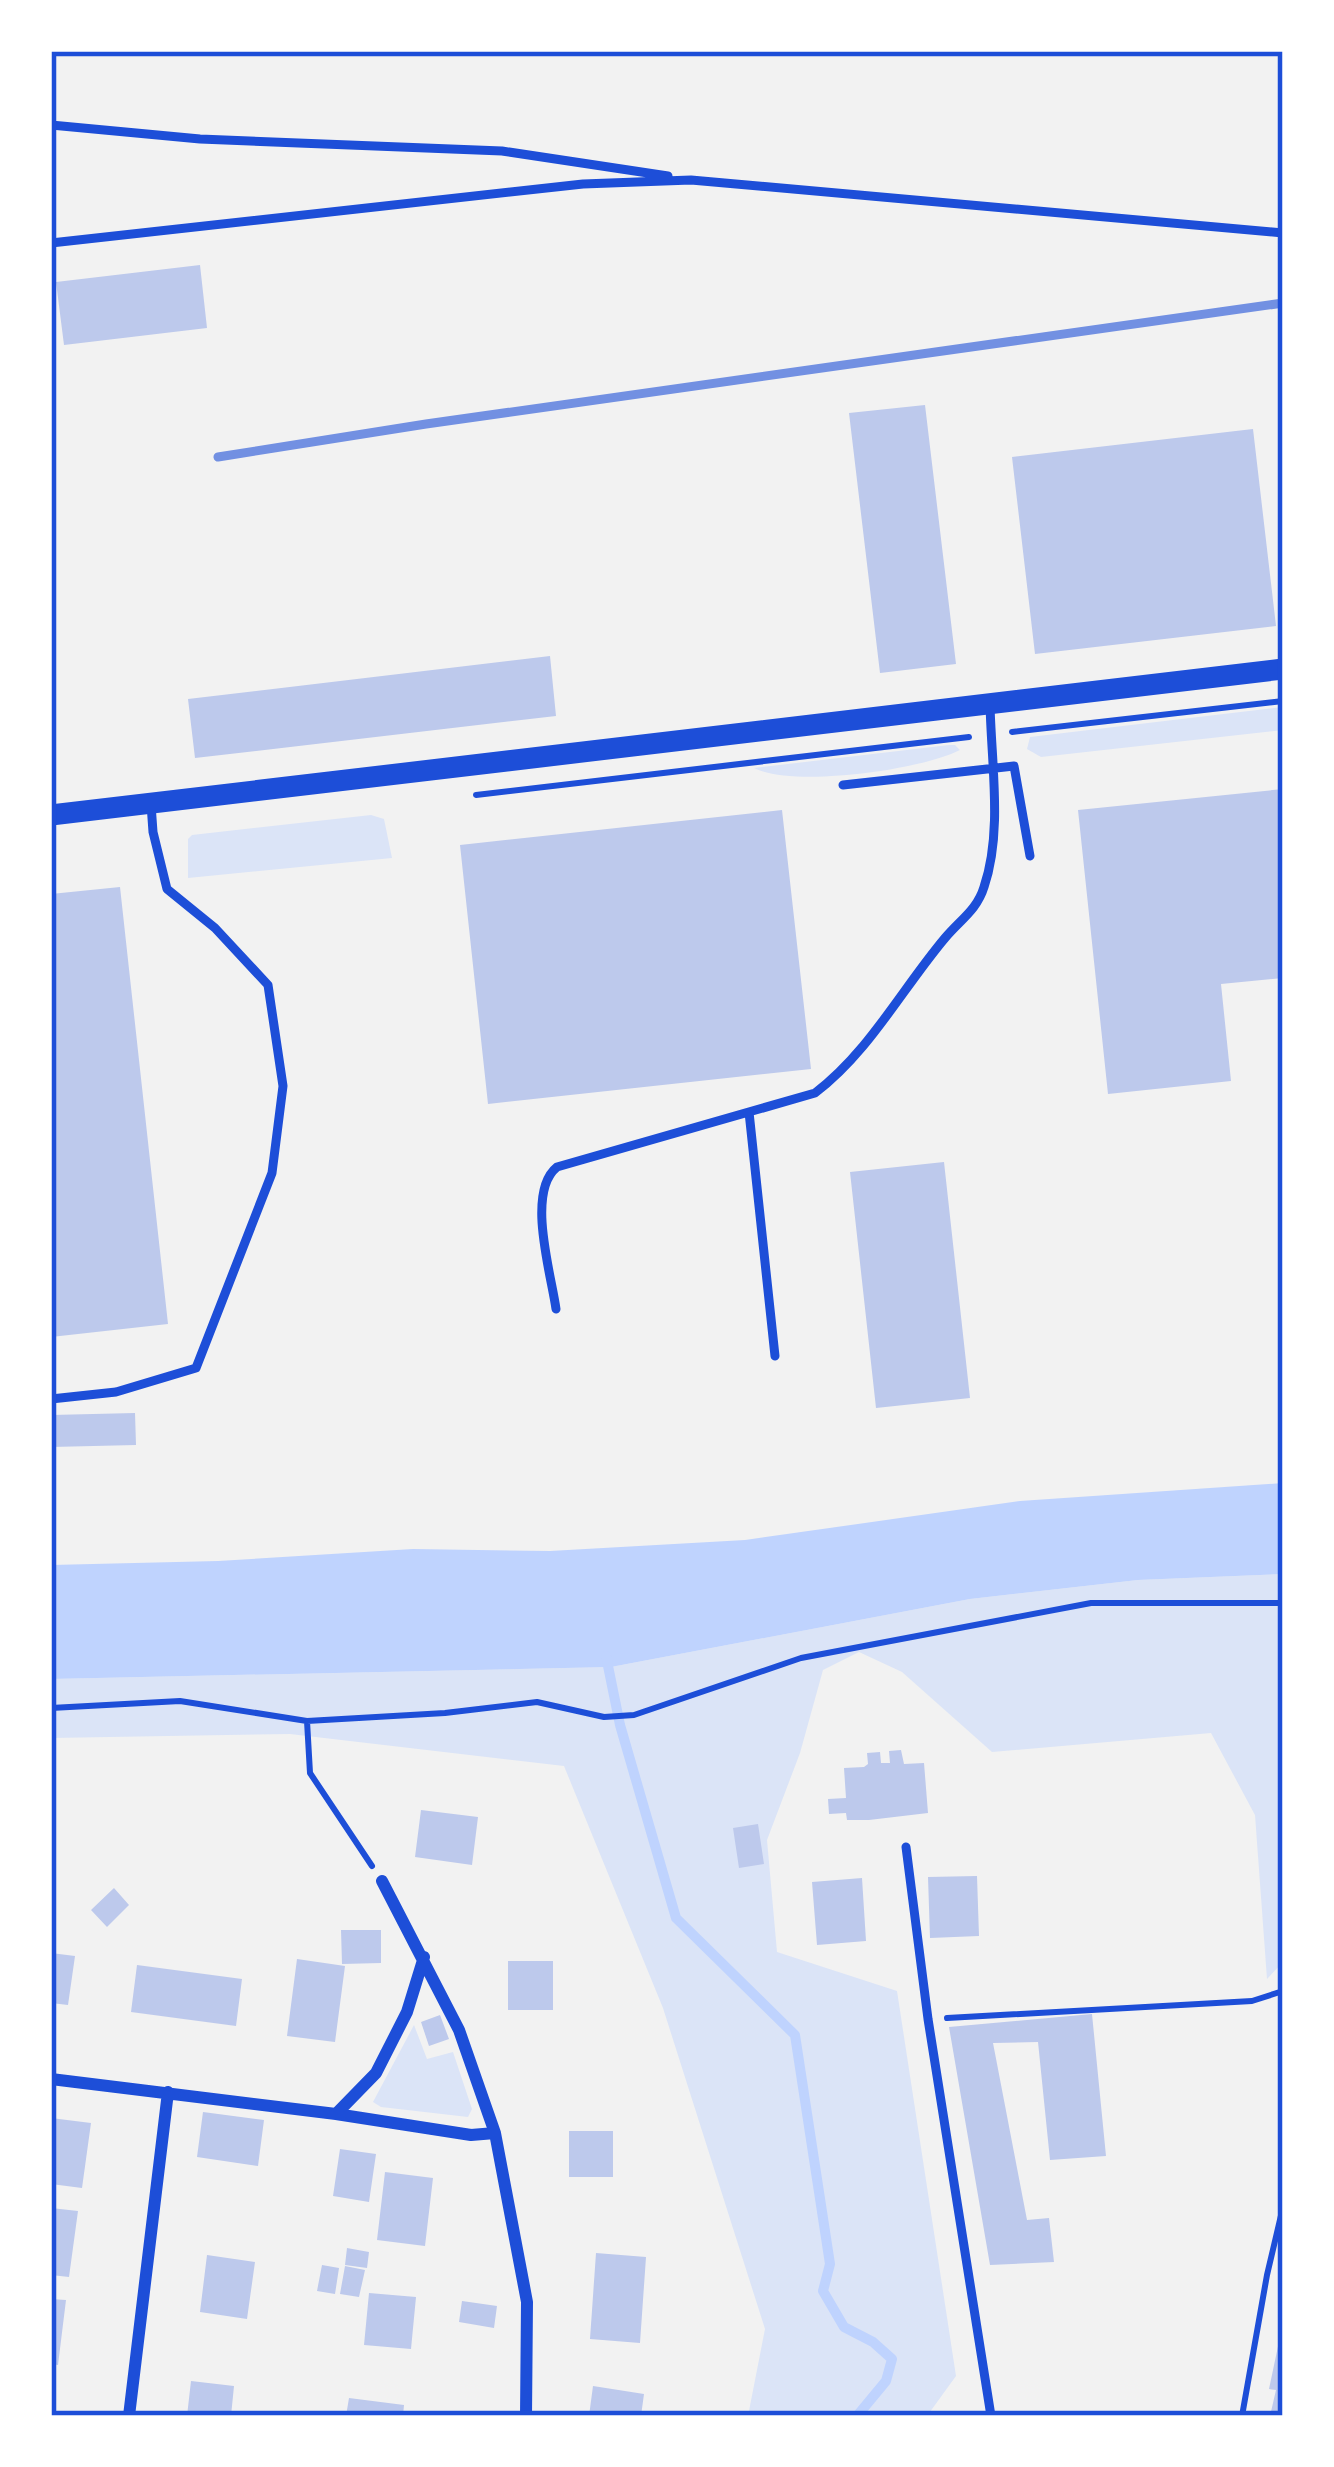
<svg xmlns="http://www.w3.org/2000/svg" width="1334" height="2467" font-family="'Nunito Sans',sans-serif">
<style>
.green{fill:#dbe4f7}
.water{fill:#bfd3fe}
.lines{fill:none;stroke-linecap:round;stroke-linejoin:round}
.stream{stroke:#bfd3fe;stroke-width:10}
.building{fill:#bdc9ec}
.path{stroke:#1d4ed8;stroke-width:6}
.service{stroke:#1d4ed8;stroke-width:9}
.minor{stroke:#1d4ed8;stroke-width:12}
.tertiary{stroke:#1d4ed8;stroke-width:21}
.rail{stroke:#7290e2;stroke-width:9}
.neatline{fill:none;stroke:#1d4ed8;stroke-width:4.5}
</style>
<rect width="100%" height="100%" fill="#f2f2f2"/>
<path class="green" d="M 1283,707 L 1283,730 L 1041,757 L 1027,749 L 1030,737 Z
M 949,745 L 955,745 L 960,750 C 921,770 793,788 754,768 Z
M 371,815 L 384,819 L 392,858 L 188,878 L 188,839 L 192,835 Z
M 1283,1574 L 1283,1962 L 1267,1979 L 1255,1815 L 1211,1733 L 992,1752 L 902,1672 L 859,1652 L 823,1670 L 800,1753 L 767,1840 L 777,1952 L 897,1991 L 956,2376 L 927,2416 L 748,2416 L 765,2329 L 663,2008 L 564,1766 L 290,1734 L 51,1738 L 51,1679 L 611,1667 L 970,1599 L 1138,1580 Z
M 414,2025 L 427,2059 L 453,2052 L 472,2109 L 468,2117 L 381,2107 L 373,2102 Z"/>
<path class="water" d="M 1283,1483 L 1283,1574 L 1138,1580 L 970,1599 L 611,1667 L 51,1679 L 51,1565 L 218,1561 L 413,1549 L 550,1551 L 745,1540 L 1020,1501 Z"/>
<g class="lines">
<path class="stream" d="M 606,1656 L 620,1725 L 676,1918 L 795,2035 L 830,2264 L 823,2291 L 844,2327 L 873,2342 L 892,2359 L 886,2381 L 857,2416"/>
</g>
<path class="building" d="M 200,265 L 207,328 L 64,345 L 56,282 Z
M 925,405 L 956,664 L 880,673 L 849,413 Z
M 1253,429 L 1276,626 L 1035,654 L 1012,457 Z
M 550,656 L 556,716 L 195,758 L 188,699 Z
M 1283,789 L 1283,978 L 1221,984 L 1231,1081 L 1108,1094 L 1078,810 Z
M 782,810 L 811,1069 L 488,1104 L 460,845 Z
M 120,887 L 168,1324 L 51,1337 L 51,894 Z
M 944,1162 L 970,1398 L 876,1408 L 850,1172 Z
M 135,1413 L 136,1445 L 51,1447 L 51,1415 Z
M 901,1750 L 904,1764 L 924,1763 L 928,1813 L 869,1820 L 847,1820 L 846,1813 L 829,1814 L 828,1799 L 846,1798 L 844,1768 L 864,1767 L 868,1764 L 867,1753 L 880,1752 L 881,1763 L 890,1763 L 889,1751 Z
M 421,1810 L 478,1817 L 472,1865 L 415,1857 Z
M 758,1824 L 764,1864 L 739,1868 L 733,1828 Z
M 977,1876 L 979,1936 L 930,1938 L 928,1877 Z
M 862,1878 L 866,1941 L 817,1945 L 812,1882 Z
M 114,1888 L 129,1905 L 107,1927 L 91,1910 Z
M 341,1930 L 381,1930 L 381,1963 L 342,1964 Z
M 51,1953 L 75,1956 L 68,2005 L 51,2003 Z
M 297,1959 L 345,1966 L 335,2042 L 287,2036 Z
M 508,1961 L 553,1961 L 553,2010 L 508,2010 Z
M 137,1965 L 242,1979 L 236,2026 L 131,2012 Z
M 1092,2014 L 1106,2156 L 1050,2160 L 1038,2042 L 993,2043 L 1027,2220 L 1049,2218 L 1054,2262 L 990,2265 L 949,2027 Z
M 440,2015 L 449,2039 L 429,2046 L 421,2022 Z
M 203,2112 L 264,2120 L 258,2166 L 197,2157 Z
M 51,2118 L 91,2123 L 82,2188 L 51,2184 Z
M 569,2131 L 613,2131 L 613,2177 L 569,2177 Z
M 340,2149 L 376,2154 L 369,2202 L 333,2196 Z
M 385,2172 L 433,2178 L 425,2246 L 377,2240 Z
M 51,2208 L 78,2211 L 69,2277 L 51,2275 Z
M 347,2248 L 369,2252 L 367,2268 L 345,2265 Z
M 596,2253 L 646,2257 L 640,2343 L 590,2339 Z
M 207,2255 L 255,2262 L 247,2319 L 200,2312 Z
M 322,2265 L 339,2268 L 335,2294 L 317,2291 Z
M 345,2266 L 365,2270 L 359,2297 L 340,2294 Z
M 369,2293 L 416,2297 L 411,2349 L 364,2345 Z
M 51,2299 L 66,2300 L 58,2365 L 51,2364 Z
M 462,2301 L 497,2306 L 494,2328 L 459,2322 Z
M 1281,2332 L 1283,2416 L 1270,2416 L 1276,2390 L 1269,2389 Z
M 191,2381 L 234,2386 L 231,2416 L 187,2416 Z
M 593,2386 L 644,2394 L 641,2416 L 589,2416 Z
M 349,2398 L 404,2405 L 403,2416 L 346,2416 Z"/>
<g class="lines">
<path class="path" d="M 1012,732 L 1283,701
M 476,795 L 969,737
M 51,1708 L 180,1701 L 307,1721 L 445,1713 L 537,1702 L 604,1717 L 634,1715 L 801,1658 L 1091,1603 L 1283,1603
M 307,1721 L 310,1773 L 372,1866
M 947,2018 L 1252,2001 L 1283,1991
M 1242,2416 L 1267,2275 L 1283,2207"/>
<path class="service" d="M 51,125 L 200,139 L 502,151 L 668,176
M 51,243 L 583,184 L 691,180 L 1283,233
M 843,785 L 1014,766 L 1030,856
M 749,1112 L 775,1356
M 556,1309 C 551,1273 526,1192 557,1167 L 815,1093 C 869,1052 902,989 945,938 C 960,920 977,910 984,887 C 1003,831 991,762 990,703
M 51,1399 L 116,1392 L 196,1368 L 272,1173 L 283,1086 L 268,985 L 215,928 L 167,889 L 153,832 L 151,804
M 906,1847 L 928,2019 L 991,2416"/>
<path class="minor" d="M 382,1881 L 459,2030 L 495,2133 L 527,2302 L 526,2416
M 51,2079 L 336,2114 L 471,2135 L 495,2133
M 336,2114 L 376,2073 L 407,2012 L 424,1957
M 129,2416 L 168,2092"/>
<path class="tertiary" d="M 51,815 L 1283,669"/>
<path class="rail" d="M 218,457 L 426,424 L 1283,303"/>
</g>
<rect width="1334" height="2467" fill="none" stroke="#ffffff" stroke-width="108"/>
<rect x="54" y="54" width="1226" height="2359" class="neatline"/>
</svg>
